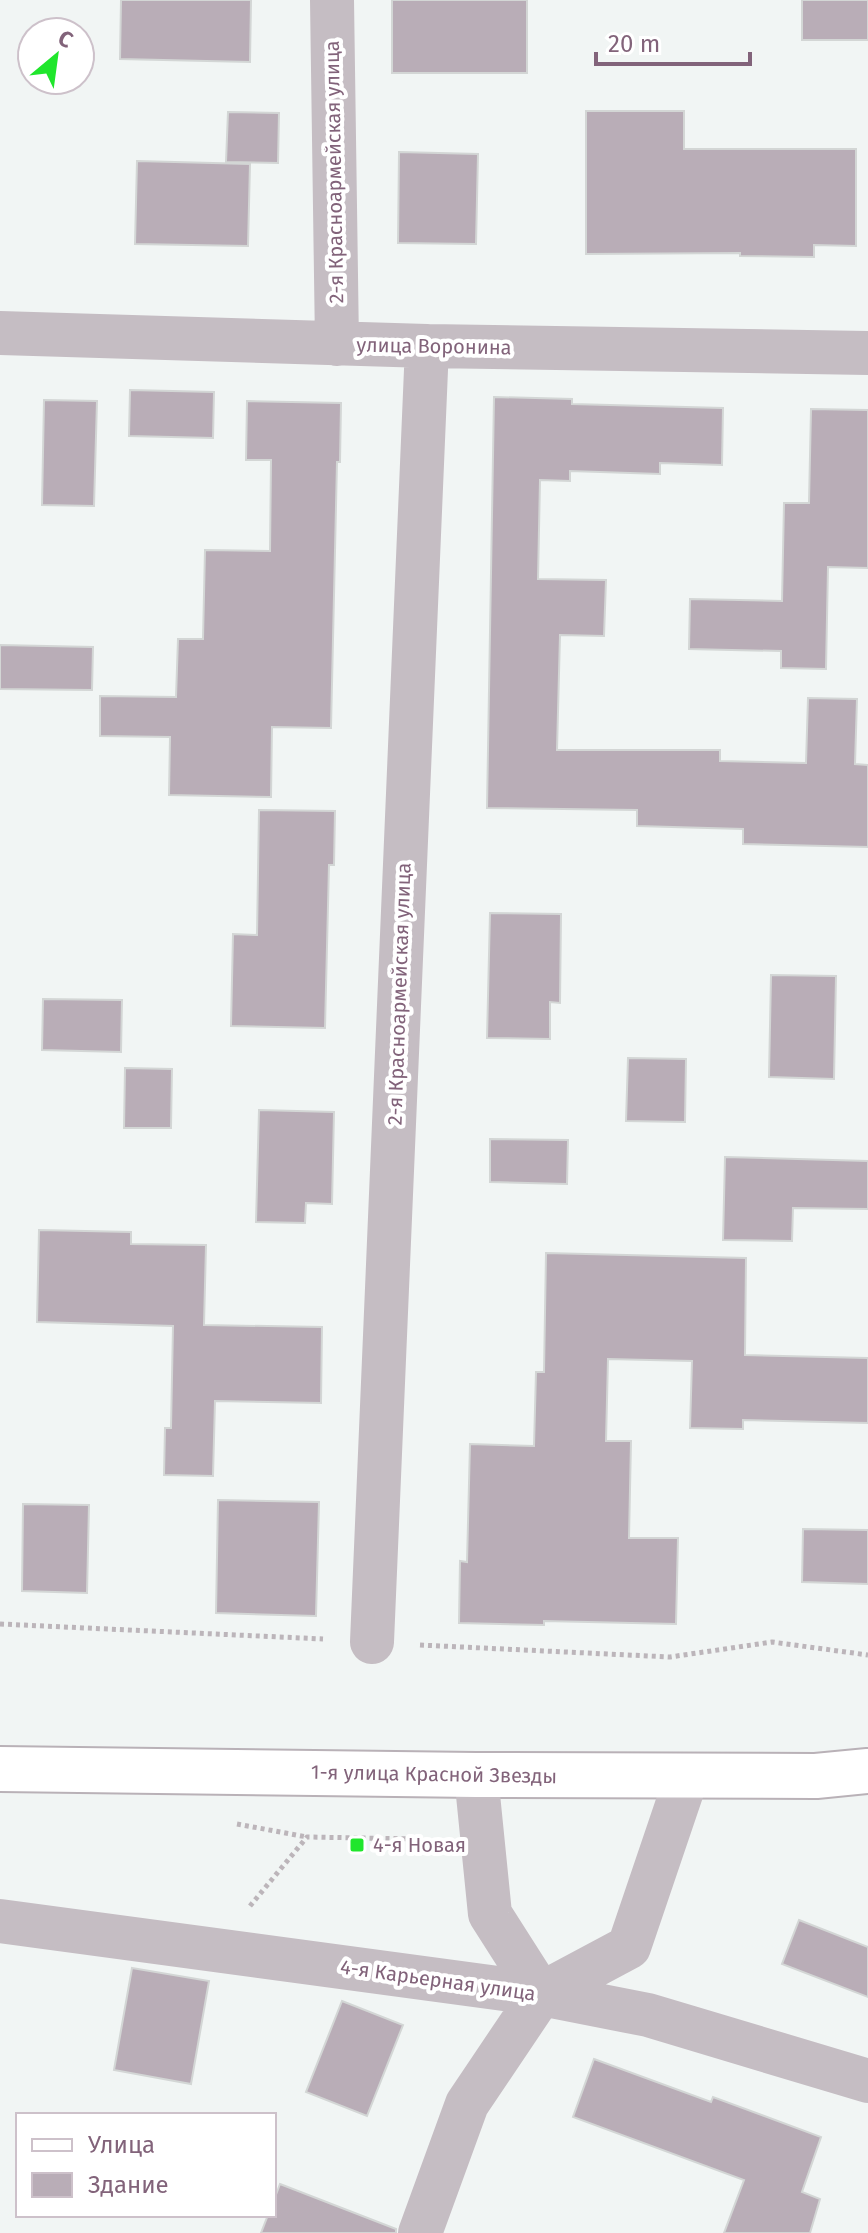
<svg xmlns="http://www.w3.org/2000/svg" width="868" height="2233" font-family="'Fira Sans',sans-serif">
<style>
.building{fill:#b9adb7;stroke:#d3d6d5;stroke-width:2}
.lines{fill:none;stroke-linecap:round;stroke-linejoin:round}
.primary-casing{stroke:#b9b1b7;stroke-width:48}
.path{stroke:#bcb5ba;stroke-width:5;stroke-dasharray:4 4;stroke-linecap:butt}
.minor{stroke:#c5bdc3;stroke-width:44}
.primary{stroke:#fff;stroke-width:44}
.poi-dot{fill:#20e62c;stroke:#fff;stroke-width:3}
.labels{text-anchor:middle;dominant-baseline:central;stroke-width:8;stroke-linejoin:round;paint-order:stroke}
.street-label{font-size:20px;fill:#82637a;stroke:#fff}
.poi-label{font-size:20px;fill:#82637a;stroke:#fff;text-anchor:start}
</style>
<rect width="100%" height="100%" fill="#f1f5f4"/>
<path class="building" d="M 121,0 L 251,0 L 250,62 L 120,59 Z
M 392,0 L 527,0 L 527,73 L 392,73 Z
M 802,0 L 868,0 L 868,40 L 802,40 Z
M 586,111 L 684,111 L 684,149 L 856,149 L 856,246 L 814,245 L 814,257 L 740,256 L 740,253 L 586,254 Z
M 228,112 L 279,113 L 278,163 L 226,162 Z
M 399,152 L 478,154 L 476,244 L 398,243 Z
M 137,161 L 250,164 L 248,246 L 135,244 Z
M 130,390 L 214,392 L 213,438 L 129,436 Z
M 494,397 L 572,399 L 572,404 L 723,408 L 722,465 L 660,463 L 660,474 L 570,471 L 570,481 L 540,480 L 538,579 L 606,580 L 604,636 L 560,635 L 557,750 L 720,750 L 720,761 L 806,763 L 808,698 L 857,699 L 855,764 L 868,765 L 868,847 L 743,844 L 743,829 L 637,826 L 637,810 L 487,808 Z
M 44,400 L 97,401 L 94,506 L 42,505 Z
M 247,401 L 341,403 L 340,462 L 337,462 L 331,728 L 272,727 L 271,797 L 169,795 L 170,737 L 100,736 L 100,696 L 176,697 L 178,639 L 203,639 L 205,550 L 270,551 L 271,460 L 246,460 Z
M 811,409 L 868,410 L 868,568 L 828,567 L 826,669 L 781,668 L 781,651 L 689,649 L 690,599 L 782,601 L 784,503 L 809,503 Z
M 0,645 L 93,647 L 92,690 L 0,689 Z
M 259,810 L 335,811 L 334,865 L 329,865 L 325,1028 L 231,1026 L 233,934 L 257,935 Z
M 490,913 L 561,914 L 560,1003 L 550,1002 L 550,1039 L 487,1038 Z
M 771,975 L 836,976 L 834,1079 L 769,1077 Z
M 43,999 L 122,1000 L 121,1052 L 42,1050 Z
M 628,1058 L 686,1059 L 685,1122 L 626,1121 Z
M 125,1068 L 172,1069 L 171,1128 L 124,1128 Z
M 259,1110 L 334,1112 L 332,1204 L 306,1203 L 305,1223 L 256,1222 Z
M 490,1139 L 568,1140 L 567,1184 L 490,1182 Z
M 725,1157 L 868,1161 L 868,1209 L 793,1208 L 792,1241 L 723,1240 Z
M 39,1230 L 131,1232 L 131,1244 L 206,1245 L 204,1325 L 322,1327 L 321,1403 L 215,1401 L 213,1476 L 164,1475 L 165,1428 L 171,1428 L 173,1326 L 37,1322 Z
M 546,1253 L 746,1258 L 745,1355 L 868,1358 L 868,1423 L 743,1420 L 743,1429 L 690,1428 L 692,1361 L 608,1359 L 606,1441 L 631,1441 L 629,1538 L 678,1538 L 676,1624 L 544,1621 L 544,1625 L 459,1623 L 460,1561 L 467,1562 L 470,1444 L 534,1446 L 536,1372 L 544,1372 Z
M 218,1500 L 319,1502 L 316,1616 L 216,1613 Z
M 23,1504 L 89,1505 L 87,1593 L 22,1591 Z
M 803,1529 L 868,1530 L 868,1584 L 802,1582 Z
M 799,1920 L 868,1947 L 868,1997 L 782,1964 Z
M 132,1968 L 209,1981 L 191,2084 L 114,2070 Z
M 342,2001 L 403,2025 L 367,2116 L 306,2092 Z
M 594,2059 L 711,2102 L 713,2097 L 821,2137 L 802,2192 L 820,2199 L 810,2233 L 724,2233 L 744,2180 L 573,2117 Z
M 280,2184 L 396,2229 L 396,2233 L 261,2233 L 268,2215 L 274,2215 L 274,2200 Z"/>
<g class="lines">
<g class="primary-casing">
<path id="primary" d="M 0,1769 L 476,1775 L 816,1776 L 868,1771"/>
</g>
<path class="path" d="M 0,1624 L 323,1639
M 420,1645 L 670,1657 L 772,1642 L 868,1655
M 237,1824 L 307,1837
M 250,1906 L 307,1837 L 418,1839"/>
<path class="minor" d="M 332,0 L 337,344
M 0,333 L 427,346 L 868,353
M 372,1642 L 427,346
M 0,1921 L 541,1994 L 648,2015 L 868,2081
M 541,1994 L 629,1947 L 687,1776
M 420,2233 L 467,2104 L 541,1994 L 490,1914 L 476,1775"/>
<use href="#primary" class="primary"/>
</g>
<rect class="poi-dot" x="349" y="1837" width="16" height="16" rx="4"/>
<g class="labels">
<g class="street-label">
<text transform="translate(334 172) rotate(-91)">2-я Красноармейская улица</text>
<text transform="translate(434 346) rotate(1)">улица Воронина</text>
<text transform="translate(399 994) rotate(-88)">2-я Красноармейская улица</text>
<text transform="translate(434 1774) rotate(1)">1-я улица Красной Звезды</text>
<text transform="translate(438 1980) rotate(8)">4-я Карьерная улица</text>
</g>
<g class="poi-label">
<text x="373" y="1845">4-я Новая</text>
</g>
</g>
<rect x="16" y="2113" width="260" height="104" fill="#ffffff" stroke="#cdc1ca" stroke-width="2"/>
<rect x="32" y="2139" width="40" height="12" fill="#ffffff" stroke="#cdc1ca" stroke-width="2"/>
<text x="88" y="2153" font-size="24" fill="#82637a">Улица</text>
<rect x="32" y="2173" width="40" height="24" fill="#b9adb7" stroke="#cdc1ca" stroke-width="2"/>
<text x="88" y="2193" font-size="24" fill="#82637a">Здание</text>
<g transform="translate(56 56) rotate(29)"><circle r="38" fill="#ffffff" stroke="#cdc1ca" stroke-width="2"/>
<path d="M0-6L14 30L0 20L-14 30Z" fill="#20e62c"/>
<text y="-12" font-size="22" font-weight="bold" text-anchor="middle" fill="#82637a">С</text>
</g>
<path d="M596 52v12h154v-12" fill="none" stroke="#82637a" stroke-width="4"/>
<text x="608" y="52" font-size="24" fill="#82637a" stroke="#ffffff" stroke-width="6" paint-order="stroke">20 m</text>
</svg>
